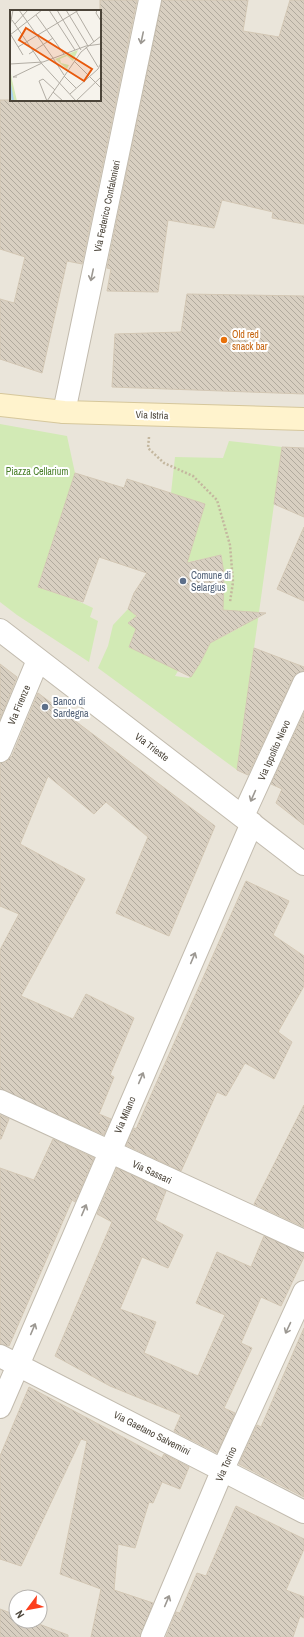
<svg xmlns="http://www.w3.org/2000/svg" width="304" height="1637" font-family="'Archivo Narrow',sans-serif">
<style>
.residential{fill:#eae5da;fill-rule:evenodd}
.green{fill:#d2eab5}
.building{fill:url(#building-back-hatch);stroke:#d3c7b4}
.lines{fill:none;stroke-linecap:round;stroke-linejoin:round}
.minor-casing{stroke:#c2bbae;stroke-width:24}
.tertiary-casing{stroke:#c2bbae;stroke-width:24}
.secondary-casing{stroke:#d6c79b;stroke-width:24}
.path{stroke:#c4b79f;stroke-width:2.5;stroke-dasharray:2 2;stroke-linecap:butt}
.minor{stroke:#fff;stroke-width:22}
.tertiary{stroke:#fff;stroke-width:22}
.secondary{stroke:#fff3cd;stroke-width:22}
.oneway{stroke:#9c9892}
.food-dot{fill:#e8710a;stroke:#fff;stroke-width:1.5}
.service-dot{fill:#5c6f8a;stroke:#fff;stroke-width:1.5}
.labels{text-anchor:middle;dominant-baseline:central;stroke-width:4;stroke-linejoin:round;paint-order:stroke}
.street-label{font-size:10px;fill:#4b4439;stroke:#fff}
.food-label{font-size:10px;fill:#c56008;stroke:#fff;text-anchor:start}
.park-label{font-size:10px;fill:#4a7f2a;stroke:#fff}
.service-label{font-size:10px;fill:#4e5e75;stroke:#fff;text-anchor:start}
.inset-river{fill:none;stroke:#a9d4f2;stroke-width:2}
.inset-road{fill:none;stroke:#b2ada4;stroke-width:1}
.view{fill:#e8590c;fill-opacity:0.15;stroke:#e8590c;stroke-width:2}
.inset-edge{fill:none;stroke:#4b4439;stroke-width:2}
</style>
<defs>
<pattern id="building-back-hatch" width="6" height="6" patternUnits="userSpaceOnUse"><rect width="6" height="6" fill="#d8cfc1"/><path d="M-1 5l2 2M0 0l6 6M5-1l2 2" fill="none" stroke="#b1aa9e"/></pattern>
</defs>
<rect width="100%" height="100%" fill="#f6f3ec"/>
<path class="residential" d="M 0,0 L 304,0 L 304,1637 L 0,1637 ZM 11,11 L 100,11 L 100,100 L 11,100 ZM 16,1597 L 40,1597 L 40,1621 L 16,1621 Z"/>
<path class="green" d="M 0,424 L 67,436 L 75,473 L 38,587 L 76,600 L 93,608 L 90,617 L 98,621 L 89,662 L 17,615 L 0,602 Z
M 229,441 L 282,447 L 237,770 L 98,668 L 108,646 L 113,625 L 128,609 L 137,616 L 128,623 L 136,629 L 129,647 L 181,666 L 175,676 L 189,678 L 200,663 L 210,643 L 243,626 L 242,612 L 221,610 L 224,575 L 221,555 L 179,564 L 205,504 L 171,493 L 175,457 L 223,458 Z"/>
<path class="building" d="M 100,0 L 137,0 L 82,264 L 67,261 L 42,373 L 0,359 L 0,299 L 14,303 L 25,257 L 0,249 L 0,100 L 100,100 Z
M 162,0 L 248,0 L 243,31 L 279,37 L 290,0 L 304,0 L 304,224 L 272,218 L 273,212 L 222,200 L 214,228 L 168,220 L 158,292 L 107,291 L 111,269 L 107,268 Z
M 187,294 L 304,296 L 304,394 L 112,387 L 115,334 L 181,332 Z
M 282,447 L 304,448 L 304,517 L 274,504 Z
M 75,473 L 124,488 L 127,479 L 205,504 L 187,563 L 221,555 L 224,574 L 223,610 L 266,613 L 210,643 L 200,663 L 191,677 L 129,647 L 136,629 L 128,623 L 137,616 L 128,609 L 134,593 L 147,573 L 99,557 L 83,602 L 38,587 Z
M 304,527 L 304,601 L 277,589 Z
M 254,648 L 304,667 L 304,671 L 297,673 L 293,678 L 248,775 L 237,770 Z
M 0,664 L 17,677 L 0,719 Z
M 38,693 L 215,826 L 169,936 L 116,913 L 148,837 L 106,802 L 94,814 L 48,776 L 20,844 L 85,879 L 21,996 L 73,1019 L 86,994 L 134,1018 L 110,1075 L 114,1077 L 99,1114 L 111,1119 L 104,1135 L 0,1089 L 0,950 L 19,914 L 0,906 L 0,763 L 7,761 L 12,756 Z
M 304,713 L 304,825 L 276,803 L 282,789 L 271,784 Z
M 246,881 L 289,901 L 273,935 L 304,956 L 304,986 L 278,1032 L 292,1042 L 274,1079 L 245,1063 L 226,1096 L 217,1092 L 181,1171 L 126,1145 L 134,1128 L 136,1129 Z
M 304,1105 L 304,1227 L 254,1204 Z
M 0,1115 L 9,1119 L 1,1139 L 0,1139 Z
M 53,1139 L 94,1158 L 75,1202 L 72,1200 L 9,1346 L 0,1344 L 0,1168 L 34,1180 Z
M 117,1168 L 166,1191 L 155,1220 L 183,1235 L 168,1268 L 142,1257 L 120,1309 L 156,1322 L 144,1353 L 198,1376 L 225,1315 L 196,1303 L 217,1252 L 251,1267 L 264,1236 L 304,1253 L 304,1257 L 281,1306 L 261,1297 L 241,1343 L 252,1348 L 224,1408 L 235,1413 L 217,1453 L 174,1431 L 181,1415 L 110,1386 L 55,1356 L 112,1222 L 97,1214 Z
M 304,1328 L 304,1497 L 239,1464 L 257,1425 L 261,1427 Z
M 29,1387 L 162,1458 L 164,1454 L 189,1467 L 180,1489 L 162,1482 L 153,1503 L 149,1502 L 135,1548 L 118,1544 L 114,1590 L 153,1603 L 140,1637 L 91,1637 L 101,1589 L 60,1574 L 87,1441 L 81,1439 L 21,1566 L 0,1559 L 0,1456 Z
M 236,1506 L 304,1539 L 304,1549 L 286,1590 L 304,1597 L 304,1618 L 300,1616 L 293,1637 L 166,1637 L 176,1612 L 180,1613 L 197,1573 L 206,1576 Z
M 0,1609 L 16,1615 L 16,1621 L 31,1621 L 68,1635 L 68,1637 L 0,1637 Z"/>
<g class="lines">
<g class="minor-casing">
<path id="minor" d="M 64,412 L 150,0
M 0,751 L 38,660
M 243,816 L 304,683
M 0,1101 L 304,1241
M 0,1356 L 304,1512
M 0,1407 L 252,823
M 152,1637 L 223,1469 L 304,1292"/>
</g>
<g class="tertiary-casing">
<path id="tertiary" d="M 0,630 L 304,864"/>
</g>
<g class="secondary-casing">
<path id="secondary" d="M 0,405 L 64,412 L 304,419"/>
</g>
<path class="path" d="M 149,437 L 148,448 L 164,463 L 193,476 L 217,500 L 230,545 L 233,582 L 230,602"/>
<use href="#minor" class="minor"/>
<use href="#tertiary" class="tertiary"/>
<use href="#secondary" class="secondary"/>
</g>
<defs><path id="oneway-shaft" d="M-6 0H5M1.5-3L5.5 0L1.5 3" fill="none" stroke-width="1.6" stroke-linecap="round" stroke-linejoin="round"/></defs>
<g class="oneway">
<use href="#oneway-shaft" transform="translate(142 38) rotate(102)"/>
<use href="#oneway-shaft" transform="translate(92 275) rotate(102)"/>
<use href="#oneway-shaft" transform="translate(253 796) rotate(114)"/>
<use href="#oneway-shaft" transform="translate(193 958) rotate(-67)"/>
<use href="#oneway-shaft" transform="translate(141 1078) rotate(-67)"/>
<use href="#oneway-shaft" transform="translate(84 1210) rotate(-67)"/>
<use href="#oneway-shaft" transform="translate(288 1328) rotate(115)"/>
<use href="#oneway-shaft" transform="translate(33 1329) rotate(-67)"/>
<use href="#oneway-shaft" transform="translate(167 1601) rotate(-67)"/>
</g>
<circle class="food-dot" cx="224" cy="340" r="4"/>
<g class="service-dot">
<circle cx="183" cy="581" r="4"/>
<circle cx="45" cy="707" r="4"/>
</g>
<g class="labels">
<g class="street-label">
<text transform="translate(107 206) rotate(-78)">Via Federico Confalonieri</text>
<text transform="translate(152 415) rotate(2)">Via Istria</text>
<text transform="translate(19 705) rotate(-67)">Via Firenze</text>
<text transform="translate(152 747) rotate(37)">Via Trieste</text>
<text transform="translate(274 750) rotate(-66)">Via Ippolito Nievo</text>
<text transform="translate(125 1115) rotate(-67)">Via Milano</text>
<text transform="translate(152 1172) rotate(25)">Via Sassari</text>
<text transform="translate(152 1433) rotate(27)">Via Gaetano Salvemini</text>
<text transform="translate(226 1464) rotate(-66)">Via Torino</text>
</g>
<g class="food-label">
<text x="232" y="334">Old red<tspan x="232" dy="12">snack bar</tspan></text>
</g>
<g class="park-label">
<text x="37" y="471">Piazza Cellarium</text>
</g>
<g class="service-label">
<text x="191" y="575">Comune di<tspan x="191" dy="12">Selargius</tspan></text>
<text x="53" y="701">Banco di<tspan x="53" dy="12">Sardegna</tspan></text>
</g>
</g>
<g transform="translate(10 10)">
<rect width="91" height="91" fill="#f6f3ec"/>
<path d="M 68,40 L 63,51 L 57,46 L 50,49 L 51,53 L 59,55 L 57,59 L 45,49 ZM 0,57 L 2,70 L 7,91 L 0,91 Z" fill="#d2eab5"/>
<path class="inset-river" d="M 0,74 L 3,91"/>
<path class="inset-road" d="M 9,0 L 43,48M 39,0 L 65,40M 47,0 L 71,40M 56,0 L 78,36M 87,0 L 86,3 L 91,11M 66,1 L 84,32M 26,5 L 54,44M 2,10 L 32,54 L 66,91M 5,14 L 18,0M 0,16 L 3,0M 0,25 L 32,0M 1,25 L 13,45M 8,37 L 69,0M 76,37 L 88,57M 19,44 L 43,28M 43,48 L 54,65M 64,51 L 91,78M 0,54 L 33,52 L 76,36 L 91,34M 54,66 L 66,78M 7,67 L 3,67 L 32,53M 43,82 L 53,91M 60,84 L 88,59 L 91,53M 37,91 L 29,71 L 33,69 L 45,80M 37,91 L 71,42 L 91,26M 66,91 L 91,67"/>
<path class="view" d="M 16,18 L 82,59 L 74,71 L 9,30 Z"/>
<rect width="91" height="91" class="inset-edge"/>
</g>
<g transform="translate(28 1609) rotate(238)"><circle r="19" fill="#ffffff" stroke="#b7b4b0"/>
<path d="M0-3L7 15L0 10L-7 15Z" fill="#fc3f1d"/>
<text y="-6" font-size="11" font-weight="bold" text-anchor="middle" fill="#4b4439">N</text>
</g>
</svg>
